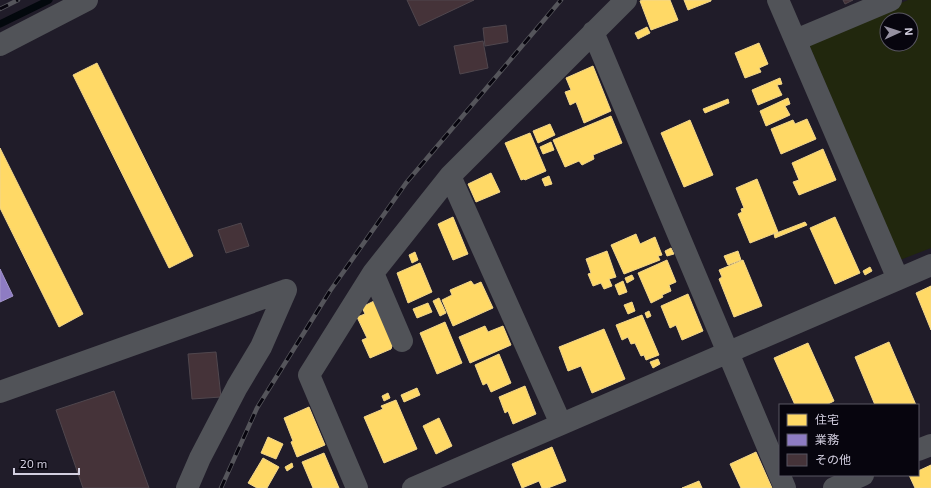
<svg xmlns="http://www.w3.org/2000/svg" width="931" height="488" font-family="'Exo 2','Noto Sans JP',sans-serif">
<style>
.green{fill:#21270d;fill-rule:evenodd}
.homes{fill:#ffd966;stroke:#f2d68b}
.offices{fill:#8e7cc3;stroke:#a395cc}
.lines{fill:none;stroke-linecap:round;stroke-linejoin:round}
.stream{stroke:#03080d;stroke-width:7}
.building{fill:#453339;stroke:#50474e}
.minor{stroke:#515358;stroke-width:22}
.rail-casing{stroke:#55555b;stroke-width:4.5}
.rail{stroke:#07050e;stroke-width:3;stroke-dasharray:9;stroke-linecap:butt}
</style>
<rect width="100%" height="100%" fill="#201c29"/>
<path class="green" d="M 908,0 L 931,0 L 931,248 L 900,260 L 808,42 ZM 887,20 L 911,20 L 911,44 L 887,44 Z"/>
<path class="homes" d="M 642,0 L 670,0 L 678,20 L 651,30 L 640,1 Z
M 684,0 L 711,0 L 711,1 L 688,10 Z
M 647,27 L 650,33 L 638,39 L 635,33 Z
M 759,43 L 768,64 L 759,68 L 761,72 L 745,78 L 735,53 Z
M 97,63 L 193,256 L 169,268 L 73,75 Z
M 593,66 L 611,111 L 584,123 L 576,102 L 570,105 L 565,92 L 571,90 L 566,78 Z
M 780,78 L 782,84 L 777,85 L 782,95 L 758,105 L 752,90 Z
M 788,98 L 790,104 L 785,106 L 790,115 L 766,126 L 760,111 Z
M 728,99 L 729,103 L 705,113 L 703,109 Z
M 611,116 L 622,143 L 593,155 L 594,159 L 582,165 L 579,161 L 565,167 L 553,140 Z
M 807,119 L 816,139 L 781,154 L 771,129 L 793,120 L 795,124 Z
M 690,120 L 713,175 L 684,187 L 661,133 Z
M 550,124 L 555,135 L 538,143 L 533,131 Z
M 530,133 L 546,171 L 525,180 L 524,179 L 521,180 L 505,143 Z
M 551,142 L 554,150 L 543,154 L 540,147 Z
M 0,148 L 83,314 L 59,327 L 0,208 Z
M 823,149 L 836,180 L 799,195 L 793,182 L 799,180 L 792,163 Z
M 491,173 L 500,192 L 476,202 L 468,184 Z
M 549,176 L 552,184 L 545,186 L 542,179 Z
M 757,179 L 778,232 L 750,243 L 738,214 L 742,212 L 741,209 L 744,208 L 736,188 Z
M 453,217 L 468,254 L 453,260 L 438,224 Z
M 835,217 L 860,273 L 835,284 L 810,228 Z
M 805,222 L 807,225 L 775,238 L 774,234 Z
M 636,234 L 640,244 L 655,237 L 662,255 L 658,256 L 660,260 L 624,274 L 611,245 Z
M 671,248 L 674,254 L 667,256 L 665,251 Z
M 607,251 L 616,277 L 609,279 L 612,286 L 604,289 L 601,283 L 593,286 L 588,274 L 591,273 L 586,259 Z
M 738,251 L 741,260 L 728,265 L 724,256 Z
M 415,252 L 418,260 L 412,263 L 409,255 Z
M 667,260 L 676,282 L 669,285 L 671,291 L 662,295 L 663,297 L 651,303 L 638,273 Z
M 743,260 L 762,306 L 734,317 L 719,279 L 722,277 L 719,270 Z
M 420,263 L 432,292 L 408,303 L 397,273 Z
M 870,267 L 872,271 L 865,275 L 863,271 Z
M 632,275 L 634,279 L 627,283 L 625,278 Z
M 471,281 L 474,285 L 481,282 L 493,308 L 453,326 L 442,300 L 452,295 L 450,290 Z
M 623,281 L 627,292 L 619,295 L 615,285 Z
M 931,286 L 931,330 L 916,293 Z
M 688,294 L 703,331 L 682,340 L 676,325 L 670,328 L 661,306 Z
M 439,298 L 446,313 L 440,316 L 433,301 Z
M 376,300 L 394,340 L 391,349 L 370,358 L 362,340 L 367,338 L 357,317 L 365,314 L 362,307 Z
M 632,302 L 635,311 L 628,314 L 624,305 Z
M 428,303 L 432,312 L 417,318 L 413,309 Z
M 649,311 L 651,316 L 647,318 L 645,313 Z
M 642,315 L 659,355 L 646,360 L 644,355 L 641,356 L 635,343 L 631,344 L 628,337 L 622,340 L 616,325 Z
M 445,322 L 462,363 L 437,374 L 420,333 Z
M 485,326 L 488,332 L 503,326 L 511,345 L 470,363 L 459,337 Z
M 604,329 L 625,379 L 592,393 L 581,366 L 568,371 L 559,347 Z
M 889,342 L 916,405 L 875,405 L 855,357 Z
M 808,343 L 834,401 L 826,405 L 795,405 L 774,358 Z
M 499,354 L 511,383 L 491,392 L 487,383 L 483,385 L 475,365 Z
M 658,359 L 660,364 L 653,368 L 650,362 Z
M 525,386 L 536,414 L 513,424 L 508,411 L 505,413 L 499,397 Z
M 417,388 L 420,395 L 404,402 L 401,395 Z
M 388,393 L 390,398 L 384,401 L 382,396 Z
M 396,400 L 417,449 L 384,463 L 364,417 L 383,409 L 381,406 Z
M 309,407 L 325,445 L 297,457 L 291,442 L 293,441 L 284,418 Z
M 439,418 L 452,446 L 436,454 L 423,426 Z
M 268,437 L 283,444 L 276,459 L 261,453 Z
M 552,447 L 566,481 L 548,488 L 542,488 L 539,481 L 522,488 L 512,464 Z
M 756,452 L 772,488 L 741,488 L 730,464 Z
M 324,453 L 339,488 L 313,488 L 302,462 Z
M 263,458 L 279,467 L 267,488 L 257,488 L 248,483 Z
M 292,463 L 293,467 L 287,471 L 285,467 Z
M 931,465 L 931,488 L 915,488 L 909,475 L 918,475 L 918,471 Z
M 699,481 L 702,488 L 682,488 Z"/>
<path class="offices" d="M 0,269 L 13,296 L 0,302 Z"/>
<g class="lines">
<path class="stream" d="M 0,24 L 49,0"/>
</g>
<path class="building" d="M 407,0 L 474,0 L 419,26 Z
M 843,0 L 853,0 L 845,4 Z
M 506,25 L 508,42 L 485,46 L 483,28 Z
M 483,41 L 488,68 L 460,74 L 454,46 Z
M 241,223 L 249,246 L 226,253 L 218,230 Z
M 216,352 L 221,397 L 192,399 L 188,354 Z
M 114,391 L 149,488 L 83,488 L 56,410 Z"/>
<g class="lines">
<path class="minor" d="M 778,0 L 898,279
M 593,32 L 785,488
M 796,40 L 891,0
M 0,45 L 87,0
M 450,176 L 561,424
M 373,273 L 402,341
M 0,392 L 286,290
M 918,450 L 931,445
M 187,488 L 200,458 L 237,387 L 261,347 L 286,290
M 357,488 L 309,375 L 373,273 L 450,176 L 626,0
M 413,488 L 931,265
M 834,488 L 863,475"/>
<g class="rail-casing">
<path id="rail" d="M 0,9 L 18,0
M 221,488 L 257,408 L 330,291 L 406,183 L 561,0"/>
</g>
<use href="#rail" class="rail"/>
</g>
<rect x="779" y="404" width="140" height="72" fill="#07050e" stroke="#595662"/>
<rect x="787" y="414" width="20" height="12" fill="#ffd966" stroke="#595662"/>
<text x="815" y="424" font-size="12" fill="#d4d0e1">住宅</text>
<rect x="787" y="434" width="20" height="12" fill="#8e7cc3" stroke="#595662"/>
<text x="815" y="444" font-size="12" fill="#d4d0e1">業務</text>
<rect x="787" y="454" width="20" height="12" fill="#453339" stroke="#595662"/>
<text x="815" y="464" font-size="12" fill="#d4d0e1">その他</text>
<g transform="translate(899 32) rotate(87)"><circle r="19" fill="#07050e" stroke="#595662"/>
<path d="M0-3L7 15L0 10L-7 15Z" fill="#9591a1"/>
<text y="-6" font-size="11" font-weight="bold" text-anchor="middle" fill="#d4d0e1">N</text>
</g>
<path d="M14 468v6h65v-6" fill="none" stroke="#d4d0e1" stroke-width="2"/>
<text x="20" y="468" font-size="12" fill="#d4d0e1" stroke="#07050e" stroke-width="3" paint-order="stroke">20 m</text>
</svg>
